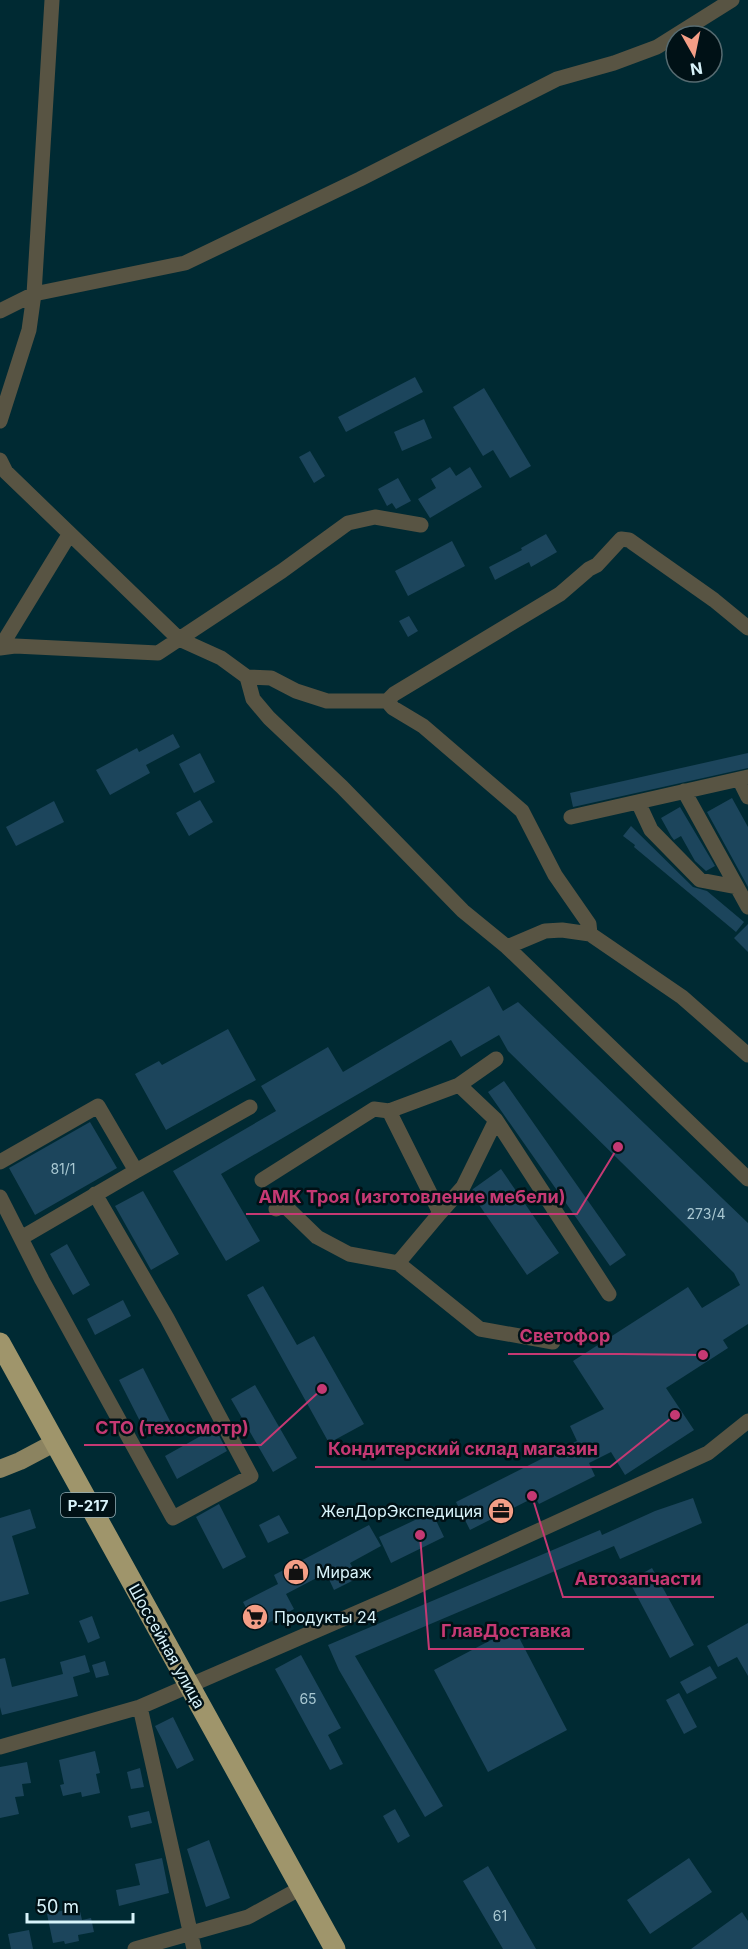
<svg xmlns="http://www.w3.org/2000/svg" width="748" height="1949" font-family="Inter,sans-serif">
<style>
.building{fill:#1c455c}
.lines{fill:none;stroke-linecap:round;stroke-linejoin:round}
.minor{stroke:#585443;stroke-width:15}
.major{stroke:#8b8360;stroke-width:18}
.highway{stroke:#9f956b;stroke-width:21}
.labels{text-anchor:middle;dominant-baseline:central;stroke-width:5;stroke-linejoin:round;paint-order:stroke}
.number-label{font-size:14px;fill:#a9c8d2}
.shield{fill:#001116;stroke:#97afb6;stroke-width:1.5}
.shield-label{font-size:15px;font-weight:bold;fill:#d8f3fa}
.poi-label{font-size:16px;fill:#d8f3fa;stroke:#001116;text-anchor:start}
.street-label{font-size:16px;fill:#d8f3fa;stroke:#001116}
.leader{fill:none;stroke:#c53973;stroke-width:2}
.callout-dot{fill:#c53973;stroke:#001116;stroke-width:2}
.callout-label{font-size:18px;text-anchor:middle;font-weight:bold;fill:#c53973;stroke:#001116;stroke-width:5;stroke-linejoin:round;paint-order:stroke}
</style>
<rect width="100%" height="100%" fill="#002a33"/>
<path class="building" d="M 415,377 L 423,392 L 346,432 L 338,417 Z
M 484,388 L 531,466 L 510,478 L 493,450 L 483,456 L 453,407 Z
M 424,419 L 432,438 L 402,451 L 394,432 Z
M 310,451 L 325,476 L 314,483 L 299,457 Z
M 450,467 L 456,476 L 470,467 L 482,487 L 430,518 L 418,499 L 436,488 L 431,479 Z
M 398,478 L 411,501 L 396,509 L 392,503 L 387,506 L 378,489 Z
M 546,534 L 557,552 L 531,567 L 529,562 L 495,580 L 489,567 L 522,550 L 521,548 Z
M 452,541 L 465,566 L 408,596 L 395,571 Z
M 409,616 L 418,631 L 408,637 L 399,621 Z
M 173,734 L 180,747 L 146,765 L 150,773 L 110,795 L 96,770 L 137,748 L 139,752 Z
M 200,753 L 215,782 L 194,793 L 179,764 Z
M 748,753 L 748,768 L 573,807 L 570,793 Z
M 732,798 L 748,827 L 748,887 L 707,812 Z
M 200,800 L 213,822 L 189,836 L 176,813 Z
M 54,801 L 64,822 L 16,846 L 6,827 Z
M 680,807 L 715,866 L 706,871 L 695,861 L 681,836 L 674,840 L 671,836 L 661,818 Z
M 631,826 L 693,887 L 707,891 L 744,922 L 736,932 L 634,847 L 635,845 L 623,836 Z
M 748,924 L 748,952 L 734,938 Z
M 489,986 L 503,1011 L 518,1002 L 748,1223 L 748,1324 L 723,1340 L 728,1348 L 666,1388 L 694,1430 L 625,1475 L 611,1452 L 589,1463 L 595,1476 L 539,1504 L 535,1497 L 470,1530 L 456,1502 L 577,1441 L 570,1426 L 604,1409 L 573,1361 L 688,1287 L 702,1308 L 740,1285 L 734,1273 L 508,1051 L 499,1035 L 461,1057 L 451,1040 L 221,1174 L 260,1241 L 226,1261 L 173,1171 L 276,1111 L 261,1086 L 328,1047 L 343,1072 Z
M 228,1029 L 256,1080 L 166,1130 L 135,1074 L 159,1061 L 162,1065 Z
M 504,1081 L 626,1255 L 610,1266 L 488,1092 Z
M 90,1122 L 117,1168 L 35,1215 L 9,1168 Z
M 501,1169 L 559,1253 L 527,1275 L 471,1193 L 473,1189 Z
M 143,1191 L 179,1254 L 151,1270 L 115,1206 Z
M 67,1244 L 90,1285 L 73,1295 L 50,1254 Z
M 263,1286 L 297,1345 L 314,1336 L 364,1424 L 329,1443 L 247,1295 Z
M 123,1300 L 131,1316 L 95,1335 L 87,1319 Z
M 143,1368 L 171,1423 L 147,1435 L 119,1380 Z
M 255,1385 L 297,1458 L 273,1472 L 231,1399 Z
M 215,1428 L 227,1451 L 177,1479 L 165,1456 Z
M 693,1498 L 702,1523 L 620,1559 L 614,1546 L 355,1656 L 443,1806 L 425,1817 L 339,1670 L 328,1645 L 600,1530 L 602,1535 L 655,1511 Z
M 219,1504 L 246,1557 L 223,1569 L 196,1517 Z
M 30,1509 L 36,1528 L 12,1536 L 29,1594 L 0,1602 L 0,1518 Z
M 432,1512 L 444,1537 L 391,1563 L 379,1537 Z
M 279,1515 L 289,1533 L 268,1543 L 259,1525 Z
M 369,1525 L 381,1546 L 350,1563 L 358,1578 L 334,1590 L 326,1573 L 286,1594 L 294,1609 L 257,1629 L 243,1602 L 278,1584 L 274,1575 Z
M 652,1568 L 694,1645 L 670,1658 L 629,1581 Z
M 92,1616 L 100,1638 L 88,1643 L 79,1621 Z
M 748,1623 L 748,1676 L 737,1657 L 718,1667 L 707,1646 Z
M 514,1628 L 567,1730 L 488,1772 L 434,1670 Z
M 85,1655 L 90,1672 L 73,1677 L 78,1696 L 2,1715 L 0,1707 L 0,1659 L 5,1658 L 12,1687 L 63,1674 L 60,1662 Z
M 301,1655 L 341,1728 L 328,1735 L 343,1764 L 330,1770 L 275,1669 Z
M 105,1661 L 109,1675 L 96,1678 L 92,1665 Z
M 710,1666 L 717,1678 L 687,1694 L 680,1682 Z
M 679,1693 L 697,1727 L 684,1734 L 666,1700 Z
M 173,1717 L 194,1760 L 177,1769 L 155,1726 Z
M 95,1751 L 100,1773 L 96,1774 L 100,1793 L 82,1797 L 81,1792 L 63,1796 L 60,1785 L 64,1784 L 59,1760 Z
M 27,1762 L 31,1783 L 22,1784 L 24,1796 L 15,1797 L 19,1814 L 0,1818 L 0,1767 Z
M 140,1768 L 144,1787 L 131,1789 L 127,1772 Z
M 395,1809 L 410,1836 L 398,1843 L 383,1816 Z
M 149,1811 L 152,1823 L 131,1828 L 128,1816 Z
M 209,1840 L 230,1898 L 206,1907 L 187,1849 Z
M 162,1858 L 169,1893 L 119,1906 L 116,1890 L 140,1885 L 135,1864 Z
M 689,1858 L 712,1892 L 650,1934 L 627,1900 Z
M 488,1866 L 536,1949 L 503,1949 L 463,1881 Z
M 79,1907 L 82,1920 L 91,1918 L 94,1932 L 78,1935 L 79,1941 L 65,1944 L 64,1941 L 53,1943 L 47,1914 Z
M 742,1912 L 748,1921 L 748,1949 L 691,1949 Z
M 29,1930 L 33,1949 L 11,1949 L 8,1934 Z"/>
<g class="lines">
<path class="minor" d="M 0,311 L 34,294 L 185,263 L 360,179 L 557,79 L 614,63 L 657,47 L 732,0
M 0,421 L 29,330 L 34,294 L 52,0
M 0,460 L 6,472 L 179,639 L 221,658 L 247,677 L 271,678 L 296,691 L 327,701 L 387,701 L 394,694 L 560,594 L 589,569 L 597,565 L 621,539 L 629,540 L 714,600 L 748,628
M 0,648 L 15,646 L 158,653 L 282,571 L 348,523 L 375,517 L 421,525
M 0,648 L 69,535
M 247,677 L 253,699 L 269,718 L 342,787 L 463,911 L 507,947 L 748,1179
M 387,701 L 393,708 L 423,726 L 522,811 L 555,875 L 589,924 L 590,934
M 739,779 L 748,797
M 684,791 L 748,907
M 638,802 L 651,830 L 700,880 L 737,887
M 571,817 L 748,777
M 507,947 L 545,931 L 562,930 L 590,934 L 682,997 L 748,1055
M 459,1085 L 496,1120 L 609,1294
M 389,1111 L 440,1213 L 398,1263
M 0,1162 L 98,1106 L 136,1171
M 262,1180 L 374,1109 L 389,1111 L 459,1085 L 496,1059
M 0,1197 L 42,1280 L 173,1518 L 251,1476 L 167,1318 L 95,1194
M 276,1209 L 284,1205 L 317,1237 L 349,1254 L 398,1263 L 480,1329 L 553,1342
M 440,1213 L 463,1187 L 496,1120
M 21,1238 L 136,1171 L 250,1107
M 140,1707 L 194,1949
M 0,1747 L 140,1707 L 398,1595 L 708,1453 L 748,1421
M 135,1949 L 248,1917 L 301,1888"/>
<path class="major" d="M 0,1469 L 20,1461 L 54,1443"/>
<path class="highway" d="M 0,1343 L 335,1949"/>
</g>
<defs>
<g id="office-disc" transform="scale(1.35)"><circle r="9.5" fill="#f49e86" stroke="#001116"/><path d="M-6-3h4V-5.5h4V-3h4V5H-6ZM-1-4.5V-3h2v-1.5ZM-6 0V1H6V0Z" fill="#111"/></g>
<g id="shop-disc" transform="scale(1.35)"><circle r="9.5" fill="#f49e86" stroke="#001116"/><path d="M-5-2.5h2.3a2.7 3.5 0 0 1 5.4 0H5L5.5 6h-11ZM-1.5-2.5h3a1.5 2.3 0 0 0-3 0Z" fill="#111"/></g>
<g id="supermarket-disc" transform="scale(1.35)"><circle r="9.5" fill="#f49e86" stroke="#001116"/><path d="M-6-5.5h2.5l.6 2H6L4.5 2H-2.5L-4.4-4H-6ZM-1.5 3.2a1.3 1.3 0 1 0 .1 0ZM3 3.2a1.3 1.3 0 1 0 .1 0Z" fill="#111"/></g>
</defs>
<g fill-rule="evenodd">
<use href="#office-disc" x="501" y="1511"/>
<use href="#shop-disc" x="296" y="1572"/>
<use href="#supermarket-disc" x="255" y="1617"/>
</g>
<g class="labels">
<g class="number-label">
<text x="63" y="1168">81/1</text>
<text x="706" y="1213">273/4</text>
<text x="308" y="1698">65</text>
<text x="500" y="1915">61</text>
</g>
<rect class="shield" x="61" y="1493" width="54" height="24" rx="4.5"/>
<g class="shield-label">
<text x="88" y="1505">Р-217</text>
</g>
<g class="poi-label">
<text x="482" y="1511" text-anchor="end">ЖелДорЭкспедиция</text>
<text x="316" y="1572">Мираж</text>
<text x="274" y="1617">Продукты 24</text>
</g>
<g class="street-label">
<text transform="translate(167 1646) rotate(61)">Шоссейная улица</text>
</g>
</g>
<path class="leader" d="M618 1147L577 1214H246M703 1355L622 1354H508M322 1389L261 1445H84M675 1415L610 1467H315M532 1496L563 1597H714M420 1535L429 1649H584"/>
<g class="callout-dot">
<circle cx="618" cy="1147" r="6"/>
<circle cx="703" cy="1355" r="6"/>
<circle cx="322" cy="1389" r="6"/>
<circle cx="675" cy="1415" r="6"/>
<circle cx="532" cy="1496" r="6"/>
<circle cx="420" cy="1535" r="6"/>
</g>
<g class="callout-label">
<text x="412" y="1203">АМК Троя (изготовление мебели)</text>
<text x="565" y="1342">Светофор</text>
<text x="172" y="1434">СТО (техосмотр)</text>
<text x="463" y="1455">Кондитерский склад магазин</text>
<text x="638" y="1585">Автозапчасти</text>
<text x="506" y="1637">ГлавДоставка</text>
</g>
<g transform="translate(694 54) rotate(171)"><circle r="28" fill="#001116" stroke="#566b71" stroke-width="1.5"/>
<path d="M0-4.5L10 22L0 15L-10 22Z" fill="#f49e86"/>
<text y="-9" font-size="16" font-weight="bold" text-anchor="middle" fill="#d8f3fa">N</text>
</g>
<path d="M27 1913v9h106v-9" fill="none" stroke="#d8f3fa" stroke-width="3"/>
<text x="36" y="1913" font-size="18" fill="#d8f3fa" stroke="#001116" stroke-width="4.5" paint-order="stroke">50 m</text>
</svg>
